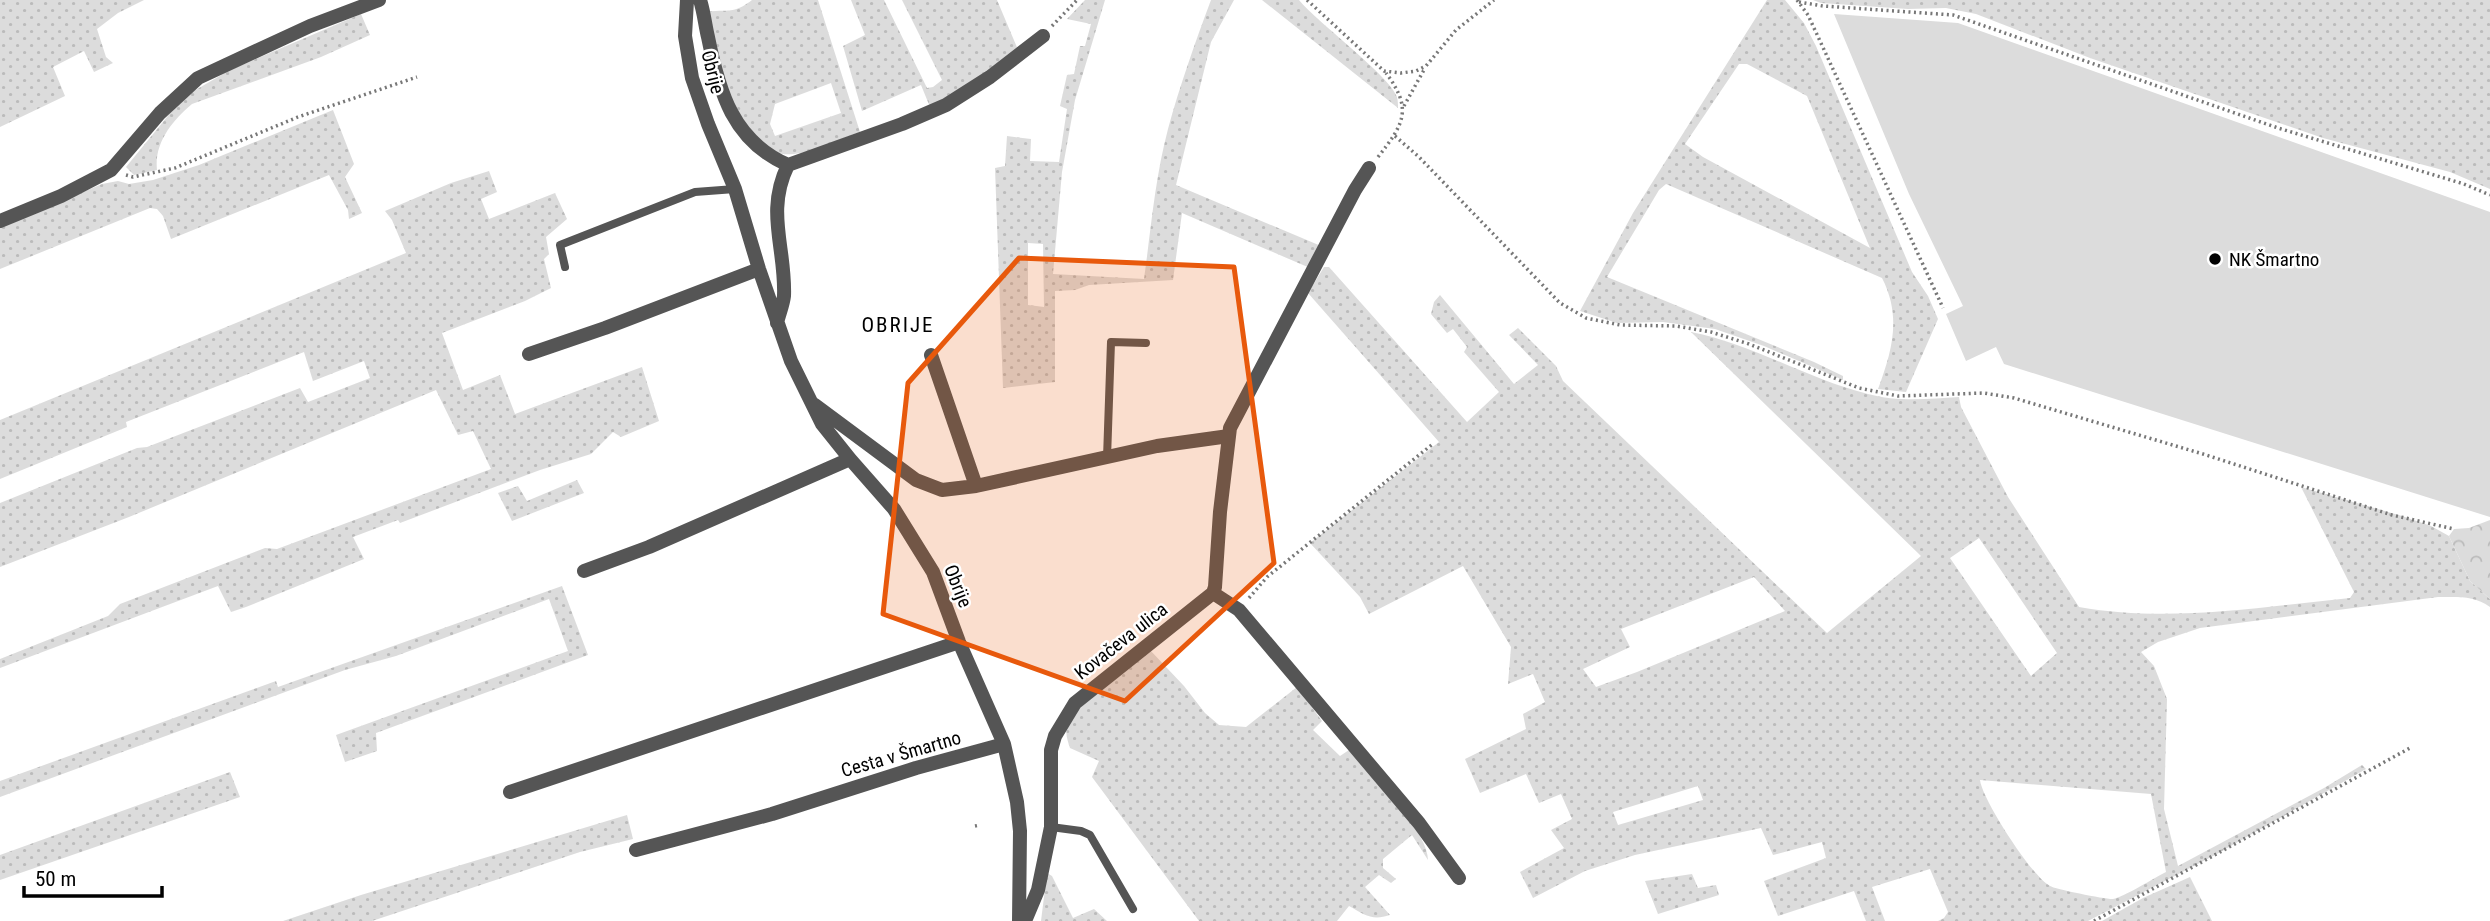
<svg xmlns="http://www.w3.org/2000/svg" width="2490" height="921" font-family="'Roboto Condensed',sans-serif">
<style>
.grass{fill:url(#grass-dots);fill-rule:evenodd}
.forest{fill:url(#forest-crowns)}
.garden{fill:#dcdcdc}
.lines{fill:none;stroke-linecap:round;stroke-linejoin:round}
.path{stroke:#777;stroke-width:3.5;stroke-dasharray:2 3.5;stroke-linecap:butt}
.service{stroke:#555;stroke-width:8}
.minor{stroke:#555;stroke-width:14}
.marked{fill:#e8590c;fill-opacity:0.2;stroke:#e8590c;stroke-width:5;stroke-linejoin:round}
.poi-dot{fill:#000;stroke:#fff;stroke-width:2.5}
.labels{text-anchor:middle;dominant-baseline:central;stroke-width:5;stroke-linejoin:round;paint-order:stroke}
.street-label{font-size:19px;fill:#000;stroke:#fff}
.poi-label{font-size:19px;fill:#000;stroke:#fff;text-anchor:start}
.neighbourhood-label{font-size:21px;letter-spacing:2px;fill:#000;stroke:#fff}
</style>
<defs>
<pattern id="grass-dots" width="8" height="8" patternUnits="userSpaceOnUse" patternTransform="scale(1.75)"><rect width="8" height="8" fill="#dcdcdc"/><path d="M2 2h.1M6 6h.1" fill="none" stroke="#bbb" stroke-width="1.8" stroke-linecap="round"/></pattern>
<pattern id="forest-crowns" width="20" height="18" patternUnits="userSpaceOnUse" patternTransform="scale(1.75)"><rect width="20" height="18" fill="#dcdcdc"/><path d="M2 6a3 3 0 1 1 6 0M12 15a3 3 0 1 1 6 0" fill="none" stroke="#bbb"/></pattern>
</defs>
<rect width="100%" height="100%" fill="#fff"/>
<path class="grass" d="M 0,0 L 144,0 L 118,13 L 97,29 L 106,57 L 113,63 L 94,72 L 84,51 L 53,67 L 65,96 L 0,127 Z
M 752,0 L 818,0 L 860,132 C 839,139 816,152 794,154 C 731,160 717,56 706,12 C 728,8 731,16 752,0 ZM 831,83 L 841,113 L 775,136 L 770,124 L 775,104 Z
M 851,0 L 884,0 L 927,88 L 933,87 L 942,80 L 902,0 L 997,0 L 1019,52 L 930,107 L 921,85 L 862,111 L 843,46 L 865,35 Z
M 1085,0 L 1105,0 L 1075,100 L 1062,172 L 1053,274 L 1144,279 C 1151,229 1155,178 1168,129 C 1180,85 1195,43 1211,0 L 1234,0 L 1211,42 L 1176,185 L 1321,246 L 1310,268 L 1182,213 L 1173,280 L 1089,285 L 1075,290 L 1055,291 L 1055,382 L 1003,388 L 995,168 L 1005,166 L 1007,136 L 1031,139 L 1030,161 L 1059,162 L 1067,109 L 1060,106 L 1067,75 L 1074,74 L 1080,46 L 1085,46 L 1091,24 L 1067,19 ZM 1028,243 L 1043,244 L 1044,307 L 1028,305 Z
M 1262,0 L 1299,0 C 1318,23 1390,76 1397,97 C 1398,101 1398,105 1398,108 Z
M 1767,0 L 1785,0 L 1804,23 L 1816,46 L 1912,272 L 1928,296 L 1938,319 L 1906,392 L 1878,389 C 1892,351 1902,317 1882,278 L 1666,184 L 1659,190 L 1607,277 L 1814,362 L 1843,376 L 1843,380 L 1764,346 L 1715,329 L 1663,322 L 1617,323 L 1580,311 L 1633,213 ZM 1739,64 L 1747,64 L 1807,96 L 1870,248 L 1703,157 L 1685,144 Z
M 1813,0 L 2490,0 L 2490,189 L 2450,172 L 2323,138 L 2090,58 L 1976,14 L 1946,8 L 1908,9 L 1821,3 Z
M 361,14 L 370,35 L 321,57 L 192,104 C 172,121 154,143 157,170 L 134,175 L 126,167 L 176,106 L 192,92 L 230,70 Z
M 333,110 L 354,164 L 345,177 L 362,213 L 349,219 L 348,210 L 329,175 L 171,239 L 163,216 L 157,209 L 150,208 L 0,269 L 0,227 L 102,184 L 118,181 L 129,184 L 153,180 L 199,165 Z
M 489,171 L 497,192 L 481,199 L 489,219 L 555,193 L 567,219 L 546,237 L 549,254 L 544,259 L 551,288 L 525,301 L 442,333 L 463,390 L 500,375 L 515,414 L 642,367 L 659,421 L 621,437 L 613,432 L 591,454 L 540,470 L 400,523 L 398,520 L 353,537 L 364,559 L 246,607 L 231,612 L 218,586 L 0,668 L 0,659 L 108,616 L 120,604 L 265,548 L 277,549 L 491,469 L 473,431 L 458,435 L 436,390 L 129,517 L 0,567 L 0,503 L 137,448 L 147,447 L 300,388 L 308,402 L 370,378 L 364,361 L 313,381 L 304,352 L 126,422 L 127,427 L 0,479 L 0,420 L 406,253 L 392,220 L 385,211 L 451,183 Z
M 1324,267 L 1329,267 L 1467,422 L 1499,392 L 1464,352 L 1467,347 L 1453,329 L 1447,333 L 1431,314 L 1434,302 L 1440,295 L 1514,384 L 1538,365 L 1509,335 L 1518,328 L 1556,366 L 1563,381 L 1827,633 L 1921,556 L 1691,332 C 1753,344 1807,379 1868,394 C 1897,402 1929,399 1959,397 L 1961,407 L 2008,497 L 2079,607 C 2169,623 2260,607 2350,598 L 2354,592 L 2301,487 L 2402,516 L 2431,526 L 2449,536 L 2470,581 L 2490,599 L 2490,607 C 2474,595 2457,597 2438,597 L 2200,628 L 2158,642 L 2141,652 L 2154,666 L 2167,699 L 2164,809 L 2178,866 L 2324,788 L 2362,765 L 2366,769 L 2215,855 L 2088,921 L 1938,921 L 1944,918 L 1948,912 L 1930,869 L 1872,887 L 1885,921 L 1866,921 L 1854,891 L 1778,916 L 1764,881 L 1826,858 L 1822,842 L 1773,855 L 1761,828 L 1635,855 L 1585,871 L 1533,898 L 1520,872 L 1564,848 L 1551,830 L 1572,819 L 1561,794 L 1539,803 L 1526,774 L 1480,793 L 1465,759 L 1526,729 L 1523,714 L 1545,702 L 1533,674 L 1508,684 L 1511,647 L 1463,566 L 1369,614 L 1360,597 L 1310,543 L 1439,442 L 1308,293 ZM 1979,538 L 2057,653 L 2031,676 L 1950,558 ZM 1754,577 L 1785,611 L 1637,672 L 1596,687 L 1583,669 L 1630,647 L 1621,629 ZM 1980,780 L 2151,794 L 2166,872 C 2154,878 2124,897 2113,899 C 2109,900 2054,889 2050,886 C 2032,877 1982,799 1980,780 ZM 1698,786 L 1703,800 L 1618,825 L 1613,812 Z
M 577,480 L 584,493 L 512,521 L 498,493 L 518,486 L 527,501 Z
M 562,586 L 588,655 L 376,733 L 377,751 L 345,762 L 336,735 L 568,651 L 549,599 L 396,656 L 345,670 L 0,797 L 0,781 L 276,681 L 278,687 Z
M 1149,649 L 1184,686 L 1205,713 L 1219,725 L 1246,727 L 1297,687 L 1322,721 L 1313,730 L 1340,756 L 1349,750 C 1370,774 1428,830 1428,860 L 1412,835 L 1383,859 L 1383,868 L 1396,879 L 1391,883 L 1379,875 L 1365,887 L 1390,915 C 1372,921 1365,915 1349,906 L 1337,921 L 1199,921 L 1092,777 L 1099,761 L 1070,748 C 1068,742 1065,734 1067,727 C 1076,700 1127,667 1149,649 Z
M 230,772 L 240,797 L 0,880 L 0,855 Z
M 627,815 L 633,839 L 580,852 L 372,921 L 283,921 L 361,895 Z
M 1047,873 L 1052,876 L 1073,918 L 1094,909 L 1107,921 L 1041,921 Z
M 1692,874 L 1698,888 L 1716,885 L 1719,895 L 1658,914 L 1645,881 Z
M 2190,877 L 2212,921 L 2102,921 L 2143,898 Z"/>
<path class="forest" d="M 2490,520 L 2490,599 L 2470,581 L 2449,536 L 2454,529 L 2469,528 Z"/>
<path class="garden" d="M 1834,14 L 1958,23 L 2490,212 L 2490,517 L 2004,364 L 1996,347 L 1966,361 L 1946,314 L 1963,306 L 1909,194 Z"/>
<g class="lines">
<path class="path" d="M 1307,0 L 1384,71 L 1401,73 L 1416,71 L 1426,66 L 1456,30 L 1494,0
M 1797,0 L 1808,15 L 1943,308
M 1799,2 L 1823,6 L 1953,15 L 2278,128 L 2464,184 L 2490,195
M 1052,26 L 1077,0
M 1404,106 L 1425,68
M 1395,136 L 1419,157 L 1560,303 L 1586,318 L 1620,325 L 1676,326 L 1711,332 L 1749,344 L 1859,388 L 1898,396 L 1984,393 L 2014,398 L 2203,454 L 2392,515 L 2454,529
M 1378,157 C 1404,124 1413,109 1386,73
M 126,175 L 133,177 L 175,168 L 298,117 L 417,77
M 1249,598 L 1267,577 L 1434,443
M 975,826 L 980,825
M 2094,921 L 2410,748"/>
<path class="service" d="M 565,267 L 560,245 L 695,192 L 735,189
M 1107,458 L 1111,342 L 1146,343
M 1051,827 L 1081,831 L 1090,835 L 1133,909"/>
<path class="minor" d="M 687,0 L 685,36 L 692,78 L 708,124 L 735,189 L 759,269 L 791,361 L 822,424 L 850,459 L 894,509 L 933,572 L 959,642 L 1004,744 L 1017,802 L 1020,831 L 1019,921
M 700,0 C 704,12 705,25 708,37 C 719,92 733,141 788,165
M 0,221 L 61,196 L 111,170 L 160,113 L 198,78 L 310,26 L 379,0
M 777,323 C 779,314 783,305 784,296 C 786,248 765,212 788,165 L 902,124 L 946,105 L 990,77 L 1043,36
M 529,354 L 605,328 L 759,269
M 931,355 L 976,486
M 815,405 L 916,480 L 942,490 L 976,486 L 1157,446 L 1229,436
M 584,571 L 649,547 L 850,459
M 1213,593 L 1239,610 L 1419,823 L 1459,878
M 510,792 L 959,642
M 636,850 L 772,814 L 916,768 L 1004,744
M 1025,921 L 1038,890 L 1051,827 L 1051,750 L 1055,736 L 1075,703 L 1213,593 L 1215,587 L 1220,512 L 1230,428 L 1355,190 L 1369,168"/>
</g>
<path class="marked" d="M 1019,258 L 1234,267 L 1274,563 L 1125,701 L 883,614 L 908,383 Z"/>
<circle class="poi-dot" cx="2215" cy="259" r="7"/>
<g class="labels">
<g class="street-label">
<text transform="translate(713 72) rotate(76)">Obrije</text>
<text transform="translate(958 586) rotate(68)">Obrije</text>
<text transform="translate(1121 641) rotate(-38)">Kovačeva ulica</text>
<text transform="translate(901 754) rotate(-16)">Cesta v Šmartno</text>
</g>
<g class="poi-label">
<text x="2229" y="259">NK Šmartno</text>
</g>
<g class="neighbourhood-label">
<text x="898" y="325">OBRIJE</text>
</g>
</g>
<path d="M24 886v10h138v-10" fill="none" stroke="#000000" stroke-width="3.5"/>
<text x="35" y="886" font-size="21" fill="#000000" stroke="#ffffff" stroke-width="5" paint-order="stroke">50 m</text>
</svg>
